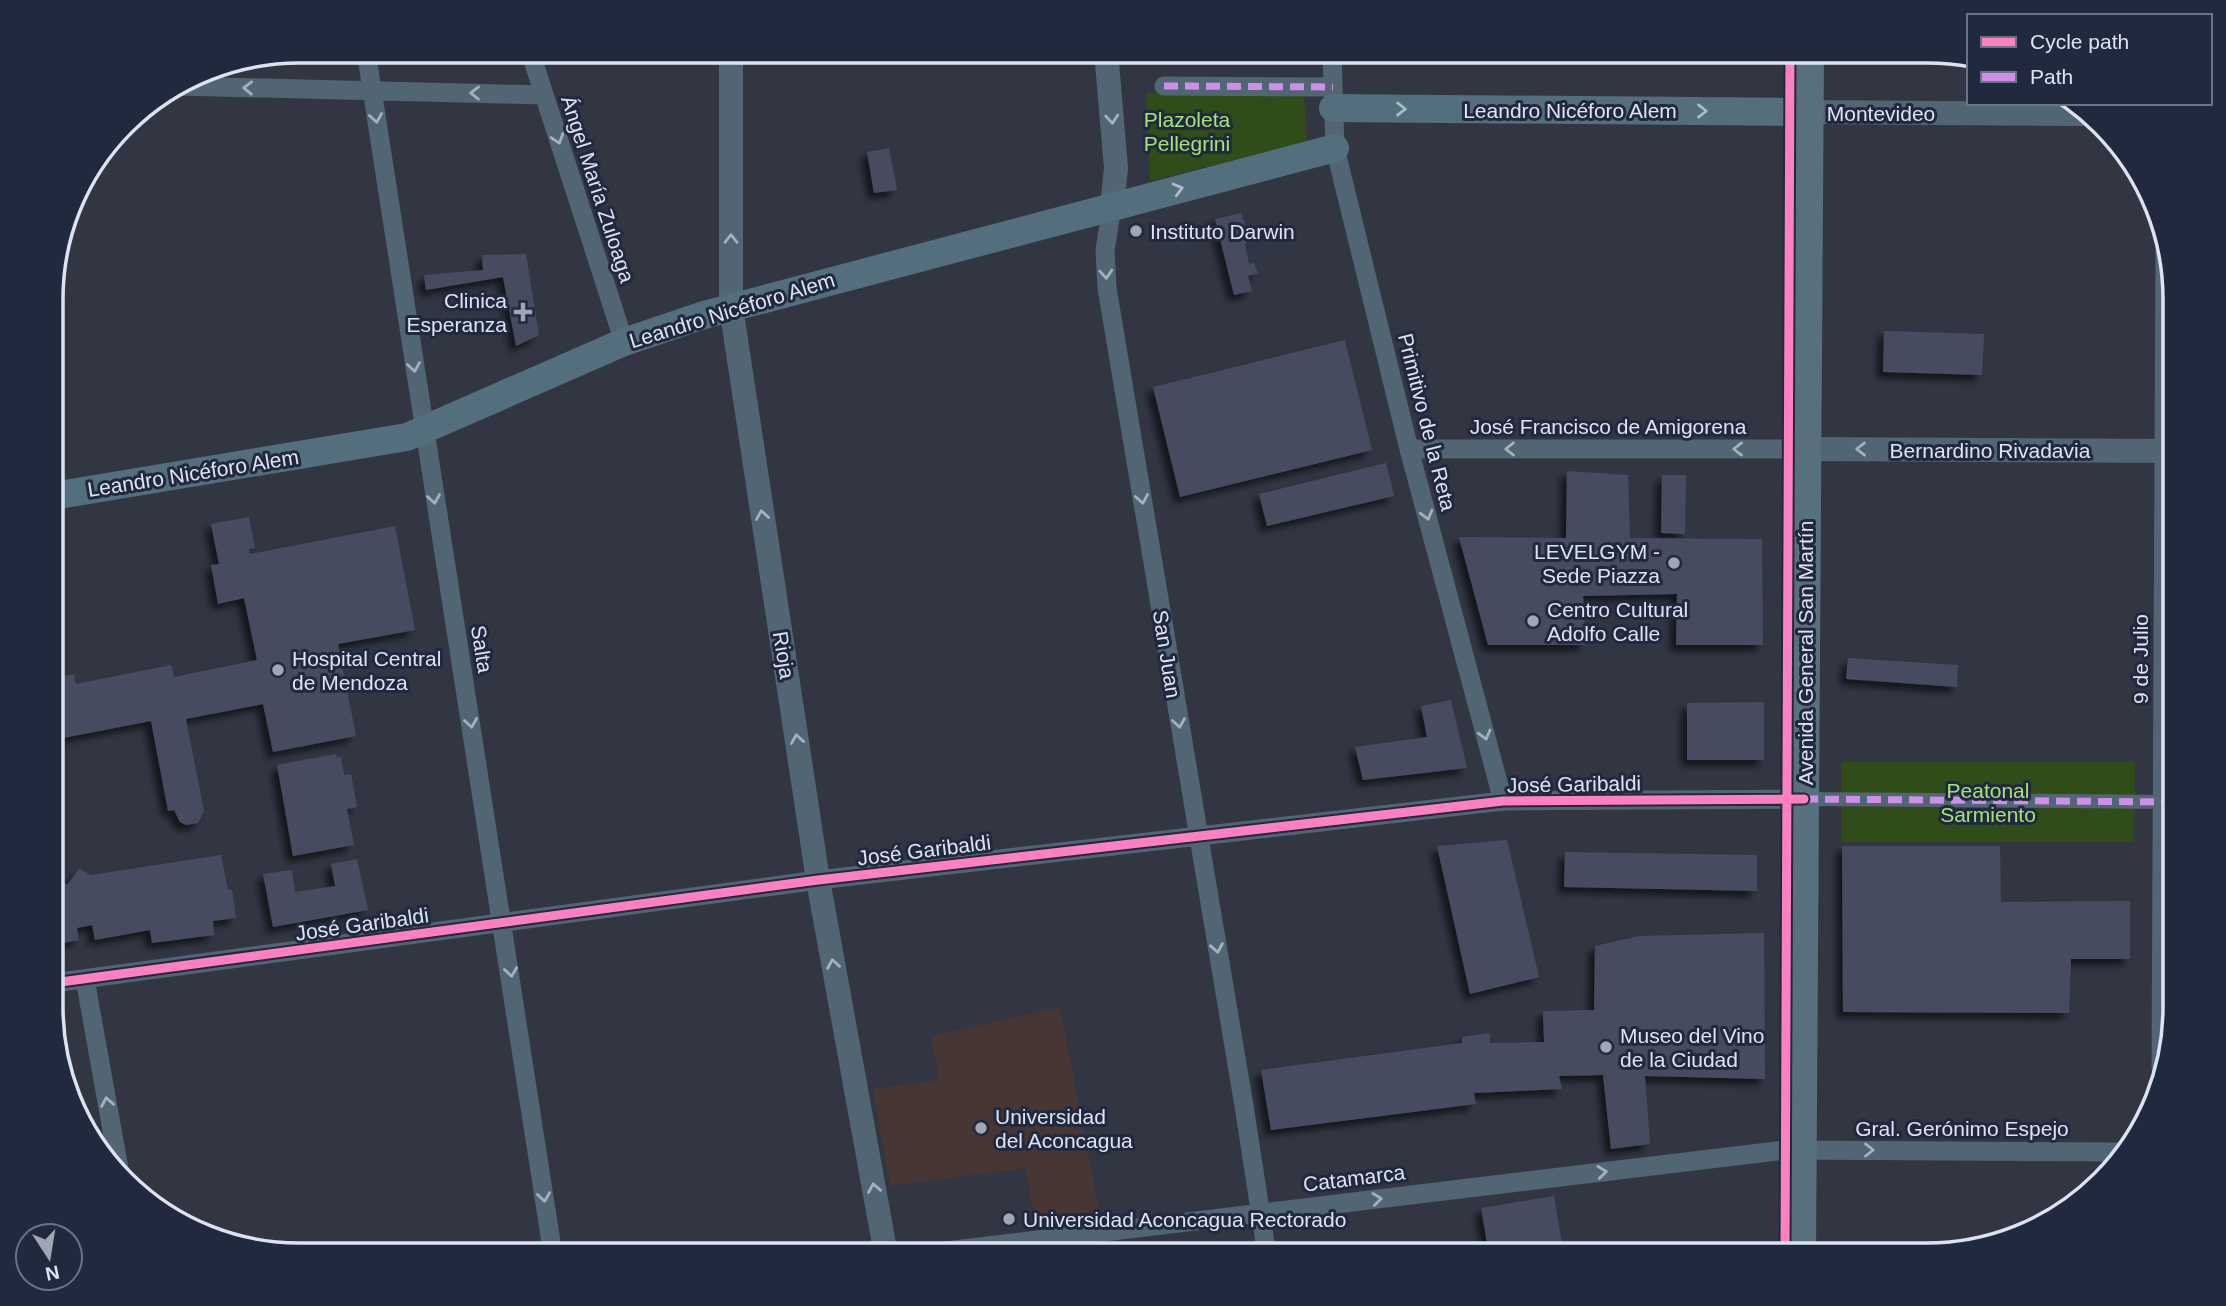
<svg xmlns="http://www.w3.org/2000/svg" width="2226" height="1306" font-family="Helvetica,sans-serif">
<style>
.education{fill:#473633}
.green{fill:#304c18}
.building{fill:#464c60;filter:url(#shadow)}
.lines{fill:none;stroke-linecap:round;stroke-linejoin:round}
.pedestrian{stroke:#516672;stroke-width:14}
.minor{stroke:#516672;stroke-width:19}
.tertiary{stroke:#516672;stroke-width:24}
.secondary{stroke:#536f7d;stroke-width:28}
.primary{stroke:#58707e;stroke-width:32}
.quiet{stroke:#ce8fe9;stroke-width:7;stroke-dasharray:14 7;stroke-linecap:butt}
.cycleway-casing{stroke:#21293f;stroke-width:13}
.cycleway{stroke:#ff80c0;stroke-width:9}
.oneway{stroke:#a5b1bf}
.oneway2{stroke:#adbac9}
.poi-dot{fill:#a1a6b5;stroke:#21293f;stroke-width:2.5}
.labels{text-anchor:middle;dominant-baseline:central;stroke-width:6;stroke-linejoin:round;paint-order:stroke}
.street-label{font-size:21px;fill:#dde3f2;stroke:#21293f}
.park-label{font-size:21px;fill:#a5e273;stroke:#21293f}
.poi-label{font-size:21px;fill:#dde3f2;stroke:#21293f;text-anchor:start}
.rim{fill:none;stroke:#dde3f2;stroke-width:3.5}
</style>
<defs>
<filter id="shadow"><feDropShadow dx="-6" dy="6" stdDeviation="3.5" flood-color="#0009"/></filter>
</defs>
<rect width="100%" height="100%" fill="#323643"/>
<path class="education" d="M 1060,1007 L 1099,1211 L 1036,1222 L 1025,1168 L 890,1186 L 873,1089 L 939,1080 L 931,1036 Z"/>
<path class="green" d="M 1146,93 L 1304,93 L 1307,142 L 1150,181 Z
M 1841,762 L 2135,762 L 2134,842 L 1841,842 Z"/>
<path class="building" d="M 889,148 L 897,190 L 874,193 L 867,152 Z
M 1241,213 L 1251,240 L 1245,244 L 1249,264 L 1254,263 L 1258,273 L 1248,276 L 1252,291 L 1234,295 L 1215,219 Z
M 526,254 L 539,335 L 516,346 L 503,277 L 426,290 L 424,275 L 483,270 L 482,255 Z
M 1884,331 L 1984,334 L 1982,375 L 1883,372 Z
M 1345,340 L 1372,450 L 1180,497 L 1153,387 Z
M 1386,463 L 1394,496 L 1267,526 L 1259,494 Z
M 1567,471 L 1628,475 L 1630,538 L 1762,539 L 1763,645 L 1676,645 L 1677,594 L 1583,596 L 1586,645 L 1488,645 L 1459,537 L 1566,538 Z
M 1662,475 L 1686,475 L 1685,534 L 1661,533 Z
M 249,517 L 255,548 L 249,549 L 250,554 L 395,526 L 415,630 L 338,644 L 356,736 L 273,752 L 263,704 L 186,719 L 204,811 L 198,823 L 186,825 L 180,822 L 174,810 L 168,811 L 151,721 L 53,740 L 53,679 L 74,674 L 76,684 L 171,665 L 174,677 L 257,660 L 244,598 L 218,604 L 211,565 L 219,564 L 211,524 Z
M 1848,658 L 1958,665 L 1957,687 L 1846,679 Z
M 1451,700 L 1467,768 L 1363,780 L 1355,747 L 1427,737 L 1421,706 Z
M 1764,702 L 1764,760 L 1687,760 L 1687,703 Z
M 53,754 L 63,800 L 53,802 Z
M 336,754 L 337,758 L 341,757 L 344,775 L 351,774 L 357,807 L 347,809 L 354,845 L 293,856 L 277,765 Z
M 1507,840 L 1539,977 L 1470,994 L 1437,846 Z
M 1842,846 L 2000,846 L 2001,902 L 2130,901 L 2130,959 L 2071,959 L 2069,1013 L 1843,1012 Z
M 1565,852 L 1757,855 L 1757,891 L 1564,887 Z
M 221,855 L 228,890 L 232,890 L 236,918 L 213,921 L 214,935 L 152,943 L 150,930 L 95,940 L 92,925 L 77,928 L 79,940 L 53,945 L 53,861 L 57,874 L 67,885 L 79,869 L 91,875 Z
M 357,859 L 368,910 L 273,927 L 263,874 L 292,870 L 295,892 L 335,886 L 331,864 Z
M 1764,933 L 1765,1079 L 1645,1076 L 1650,1144 L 1611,1149 L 1603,1075 L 1559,1076 L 1562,1089 L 1474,1093 L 1476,1104 L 1271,1130 L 1261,1070 L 1462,1043 L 1462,1037 L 1490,1033 L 1490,1043 L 1544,1042 L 1543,1011 L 1594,1010 L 1595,946 L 1639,936 Z
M 1554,1196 L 1564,1255 L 1489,1255 L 1481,1208 Z"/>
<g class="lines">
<path class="pedestrian" d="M 1804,799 L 2175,802"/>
<path class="minor" d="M 366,51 C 427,452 493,853 553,1255
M 530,51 L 624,342
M 1332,51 L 1335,148 L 1409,449 L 1503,801
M 178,86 L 544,95
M 1164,86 L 1333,87
M 1112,207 L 1105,250 L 1107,288 L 1244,1106 L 1267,1255
M 1409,449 L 1806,449
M 85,979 L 119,1169
M 53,983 L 818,880 L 1503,801 L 1804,799
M 2161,1069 L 2165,250
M 913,1255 L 1785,1150 L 2122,1152"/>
<path class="tertiary" d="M 731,51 L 731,307 L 818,880 L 886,1255
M 1106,51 L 1116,168 L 1112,207
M 1807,112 L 2082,114
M 1806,449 L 2175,451"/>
<path class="secondary" d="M 1333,108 L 1807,112
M 53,496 L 407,437 L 624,342 L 704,315 L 1335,148"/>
<path class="primary" d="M 1800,1255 L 1808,51"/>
<path class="quiet" d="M 1164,86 L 1333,87
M 1804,799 L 2175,802"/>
<g class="cycleway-casing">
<path id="cycleway" d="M 53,983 L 818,880 L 1503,801 L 1804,799
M 1785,1255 L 1790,51"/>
</g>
<use href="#cycleway" class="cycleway"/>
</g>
<defs><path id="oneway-chevron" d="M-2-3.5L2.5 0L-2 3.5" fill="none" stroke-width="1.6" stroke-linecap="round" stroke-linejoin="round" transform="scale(1.75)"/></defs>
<g class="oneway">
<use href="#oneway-chevron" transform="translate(248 88) rotate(-179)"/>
<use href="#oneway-chevron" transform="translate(475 93) rotate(-179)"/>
<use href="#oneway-chevron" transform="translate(376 118) rotate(81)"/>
<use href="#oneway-chevron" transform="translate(1112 119) rotate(86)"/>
<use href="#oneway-chevron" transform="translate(558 139) rotate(72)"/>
<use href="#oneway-chevron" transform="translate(731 239) rotate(-90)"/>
<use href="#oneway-chevron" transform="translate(1106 274) rotate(86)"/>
<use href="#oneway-chevron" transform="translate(414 367) rotate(81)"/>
<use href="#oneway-chevron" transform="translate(1510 449) rotate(-180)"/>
<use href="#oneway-chevron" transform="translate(1738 449) rotate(180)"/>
<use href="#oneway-chevron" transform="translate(1861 449) rotate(-180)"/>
<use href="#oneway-chevron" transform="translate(434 499) rotate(81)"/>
<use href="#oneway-chevron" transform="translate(1142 499) rotate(81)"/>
<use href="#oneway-chevron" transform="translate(762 515) rotate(-99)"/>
<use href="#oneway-chevron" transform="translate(1427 515) rotate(75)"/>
<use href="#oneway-chevron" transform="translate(471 723) rotate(81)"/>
<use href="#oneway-chevron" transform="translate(1179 723) rotate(81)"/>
<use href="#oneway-chevron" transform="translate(1485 735) rotate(75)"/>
<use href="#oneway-chevron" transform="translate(797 739) rotate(-99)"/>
<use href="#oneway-chevron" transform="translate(1217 948) rotate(80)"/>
<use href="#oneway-chevron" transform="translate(833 964) rotate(-100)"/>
<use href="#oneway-chevron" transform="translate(511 972) rotate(82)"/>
<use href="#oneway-chevron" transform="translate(107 1102) rotate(-100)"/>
<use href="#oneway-chevron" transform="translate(1869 1150)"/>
<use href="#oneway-chevron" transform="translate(1602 1172) rotate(-7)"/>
<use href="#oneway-chevron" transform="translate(874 1188) rotate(-100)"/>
<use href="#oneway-chevron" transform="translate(544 1197) rotate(82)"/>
<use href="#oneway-chevron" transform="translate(1377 1199) rotate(-7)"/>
</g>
<g class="oneway2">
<use href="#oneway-chevron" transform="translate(1401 109)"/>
<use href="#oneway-chevron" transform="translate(1702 111)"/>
<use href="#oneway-chevron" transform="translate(1178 189) rotate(-15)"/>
</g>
<g class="poi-dot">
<circle cx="1136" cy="231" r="7"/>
<path d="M519.5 301.5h7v7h7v7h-7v7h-7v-7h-7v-7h7z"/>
<circle cx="1674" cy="563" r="7"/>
<circle cx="1533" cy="621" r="7"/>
<circle cx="278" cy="670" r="7"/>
<circle cx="1606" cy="1047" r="7"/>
<circle cx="981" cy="1128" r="7"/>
<circle cx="1009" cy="1219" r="7"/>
</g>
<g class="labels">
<g class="street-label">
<text x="1570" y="110">Leandro Nicéforo Alem</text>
<text x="1881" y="113">Montevideo</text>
<text transform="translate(598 189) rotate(72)">Ángel María Zuloaga</text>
<text transform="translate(732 310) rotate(-17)">Leandro Nicéforo Alem</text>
<text transform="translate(1427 422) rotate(76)">Primitivo de la Reta</text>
<text x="1608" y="426">José Francisco de Amigorena</text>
<text x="1990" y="450">Bernardino Rivadavia</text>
<text transform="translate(193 473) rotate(-9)">Leandro Nicéforo Alem</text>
<text transform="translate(482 649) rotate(81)">Salta</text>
<text transform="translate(1805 653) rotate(-90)">Avenida General San Martín</text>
<text transform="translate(1167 654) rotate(81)">San Juan</text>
<text transform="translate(784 655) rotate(81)">Rioja</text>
<text transform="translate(2140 659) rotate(-90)">9 de Julio</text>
<text transform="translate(1574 784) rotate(-1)">José Garibaldi</text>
<text transform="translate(924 850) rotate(-7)">José Garibaldi</text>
<text transform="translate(362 924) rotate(-8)">José Garibaldi</text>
<text x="1962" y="1128">Gral. Gerónimo Espejo</text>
<text transform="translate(1354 1178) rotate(-7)">Catamarca</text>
</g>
<g class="park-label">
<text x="1187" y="119">Plazoleta<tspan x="1187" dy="24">Pellegrini</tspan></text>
<text x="1988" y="790">Peatonal<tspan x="1988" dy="24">Sarmiento</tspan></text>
</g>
<g class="poi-label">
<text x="1150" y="231">Instituto Darwin</text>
<text x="507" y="300" text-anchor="end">Clinica<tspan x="507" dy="24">Esperanza</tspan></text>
<text x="1660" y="551" text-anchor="end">LEVELGYM -<tspan x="1660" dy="24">Sede Piazza</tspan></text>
<text x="1547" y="609">Centro Cultural<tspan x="1547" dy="24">Adolfo Calle</tspan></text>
<text x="292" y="658">Hospital Central<tspan x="292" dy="24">de Mendoza</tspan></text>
<text x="1620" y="1035">Museo del Vino<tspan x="1620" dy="24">de la Ciudad</tspan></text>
<text x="995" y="1116">Universidad<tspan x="995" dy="24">del Aconcagua</tspan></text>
<text x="1023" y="1219">Universidad Aconcagua Rectorado</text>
</g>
</g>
<path d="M0 0H2226V1306H0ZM299 63H1927A236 236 0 0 1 2163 299V1007A236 236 0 0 1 1927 1243H299A236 236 0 0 1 63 1007V299A236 236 0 0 1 299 63Z" fill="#21293f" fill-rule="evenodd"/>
<path class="rim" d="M299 63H1927A236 236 0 0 1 2163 299V1007A236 236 0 0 1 1927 1243H299A236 236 0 0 1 63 1007V299A236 236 0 0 1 299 63Z"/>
<rect x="1967" y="14" width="245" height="91" fill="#21293f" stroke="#6c7387" stroke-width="2"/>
<rect x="1981" y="37" width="35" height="10" fill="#ff80c0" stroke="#6c7387" stroke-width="2"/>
<text x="2030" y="49" font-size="21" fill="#dde3f2">Cycle path</text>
<rect x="1981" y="72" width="35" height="10" fill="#ce8fe9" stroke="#6c7387" stroke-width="2"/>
<text x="2030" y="84" font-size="21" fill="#dde3f2">Path</text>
<g transform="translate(49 1257) rotate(168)"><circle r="33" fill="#21293f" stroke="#6c7387" stroke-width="2"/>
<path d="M0-5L12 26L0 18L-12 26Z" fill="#a1a6b5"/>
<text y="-10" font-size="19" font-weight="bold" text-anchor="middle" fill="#dde3f2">N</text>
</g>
</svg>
